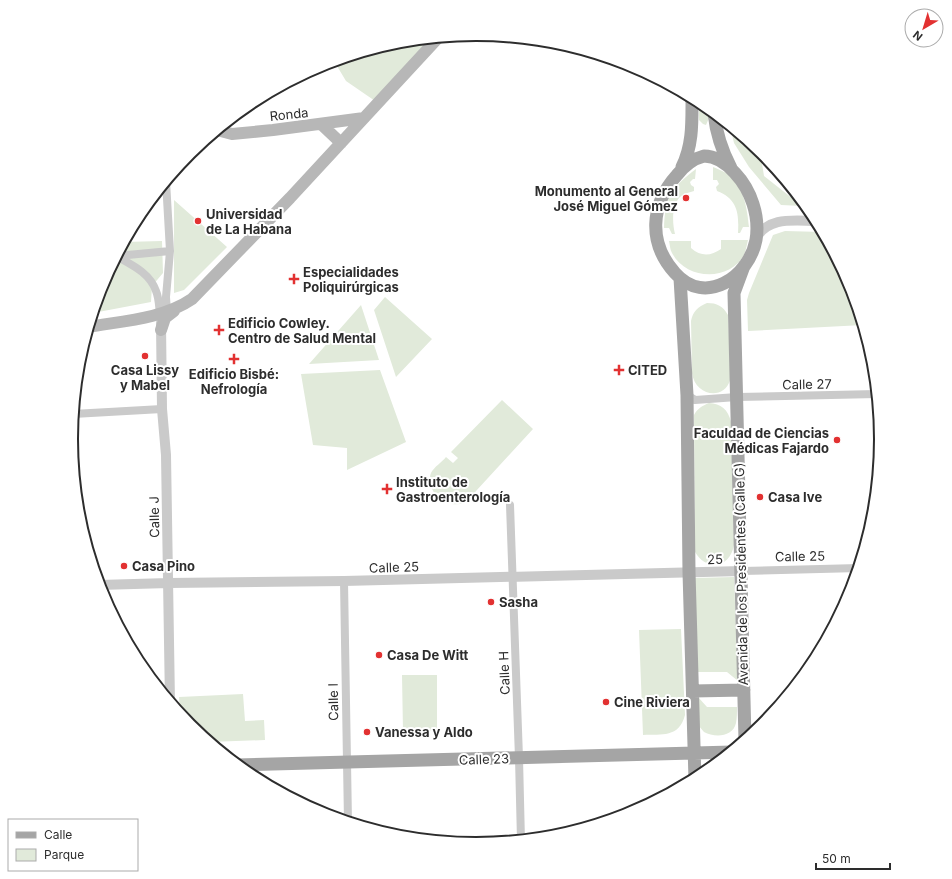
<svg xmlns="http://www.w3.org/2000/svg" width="952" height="879" font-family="Inter,sans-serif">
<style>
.green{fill:#e1eada}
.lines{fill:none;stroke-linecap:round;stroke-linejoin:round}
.minor{stroke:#cacaca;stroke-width:8}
.tertiary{stroke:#cacaca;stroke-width:10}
.secondary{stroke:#b7b7b7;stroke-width:12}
.primary{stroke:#a5a5a5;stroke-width:13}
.poi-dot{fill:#e23131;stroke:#fff;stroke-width:1.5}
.labels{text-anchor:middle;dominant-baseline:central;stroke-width:4;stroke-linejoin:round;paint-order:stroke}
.street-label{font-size:13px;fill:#2d2d2d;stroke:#fff}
.poi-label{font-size:13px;font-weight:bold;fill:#2d2d2d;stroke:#fff;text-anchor:start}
.rim{fill:none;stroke:#2d2d2d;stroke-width:2}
</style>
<rect width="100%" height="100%" fill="#fff"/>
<path class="green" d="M 438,38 L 378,103 L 346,81 L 334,61 L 397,42 Z
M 699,101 L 709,108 L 709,118 L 706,125 L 703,124 L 699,120 Z
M 730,126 L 760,151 L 764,176 L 802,206 L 781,205 L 749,167 L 734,143 Z
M 209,136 L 212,137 L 171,181 L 171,175 L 189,153 Z
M 713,167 C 718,169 723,171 728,174 C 744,186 747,208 749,227 L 743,227 L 740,233 L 738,233 C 739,214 738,199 717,191 L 716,187 L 719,184 L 717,180 L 713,180 Z
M 696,169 L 695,179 L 693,179 L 690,182 L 691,185 L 694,187 L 694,191 C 691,192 687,193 684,194 C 671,201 672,222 675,234 L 672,234 L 669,228 L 664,228 C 665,197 672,187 696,169 Z
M 174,200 L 227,247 L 184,290 L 174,293 Z
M 785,231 L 823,232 L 851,285 L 863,325 L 748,331 L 747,300 L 749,293 L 773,235 Z
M 721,240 L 748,240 C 747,244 746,250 744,255 C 729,282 686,280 672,253 C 670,250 670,245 669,241 L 691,241 L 691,248 C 701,257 711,256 721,249 Z
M 162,241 L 163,273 L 152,286 L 151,302 L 93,313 L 101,284 L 112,264 L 121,263 L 121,248 L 124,242 Z
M 385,297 L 432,339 L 396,377 L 374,310 Z
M 707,303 C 717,303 723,306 728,315 C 729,330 729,346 730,361 C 730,367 731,374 730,380 C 724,401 695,396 692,373 L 691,321 C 693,311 698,307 707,303 Z
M 361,305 L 379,360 L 309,364 Z
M 380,370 L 406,442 L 347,470 L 347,448 L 313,445 L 301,374 Z
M 502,400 L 533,429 L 465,503 C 450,507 435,502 431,485 C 431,482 429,477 431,473 C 434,467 442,462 446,457 L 453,463 L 458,458 L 451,452 Z
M 709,403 C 721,404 728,409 731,422 L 734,545 C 730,568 707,572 695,552 L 694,415 C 698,408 702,406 709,403 Z
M 734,577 L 738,681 L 727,672 L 698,672 L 694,578 Z
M 681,629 L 685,715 C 679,738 662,734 643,735 L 639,630 Z
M 402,675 L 437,675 L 437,731 L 403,732 Z
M 243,694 L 245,721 L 264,720 L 265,740 L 209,742 L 189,726 L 180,715 L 179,697 Z
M 698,697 L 707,707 L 737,707 C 737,712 737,718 736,723 C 733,737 715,738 704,732 C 702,730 700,727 698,725 Z"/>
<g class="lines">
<path class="minor" d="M 166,181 L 170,251 L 166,297 L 167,312
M 116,256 C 132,265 150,273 156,291 C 159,298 159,306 160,314
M 117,256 L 170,251
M 687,395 L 695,400 L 737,397 L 877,394
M 73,414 L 162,409
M 510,505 L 519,758 L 521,841
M 742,571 L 859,568
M 344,581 L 348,822"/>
<path class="tertiary" d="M 756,238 C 769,216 794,221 817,221
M 161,323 L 162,409 L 166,455 L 170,703
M 99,585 L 169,583 L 344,581 L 742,571"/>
<path class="secondary" d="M 322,125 L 341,143
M 217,130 L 232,134 L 273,130 L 364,118
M 88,327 C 122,321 163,319 192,299 L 290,198 L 438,38
M 161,330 L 165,318 L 174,311"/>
<path class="primary" d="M 714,113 C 716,132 722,151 731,168
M 704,156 C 716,156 727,164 735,173 C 751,190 760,216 756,240 C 749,277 705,307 675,273 C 648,243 650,205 677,175 C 684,166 692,159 704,156 Z
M 682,167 C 693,145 692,122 692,97
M 744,266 L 734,293 L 745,740
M 680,278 L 687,395 L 689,572 L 695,780
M 693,691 L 744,690
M 237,765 L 732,752"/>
</g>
<g class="poi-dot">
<circle cx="686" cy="198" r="4"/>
<circle cx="198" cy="221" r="4"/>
<path d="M292 273h4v4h4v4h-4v4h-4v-4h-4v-4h4z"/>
<path d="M217 324h4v4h4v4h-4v4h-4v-4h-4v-4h4z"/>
<circle cx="145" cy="356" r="4"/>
<path d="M232 353h4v4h4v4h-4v4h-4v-4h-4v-4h4z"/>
<path d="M617 364h4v4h4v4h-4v4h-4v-4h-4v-4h4z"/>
<circle cx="837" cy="440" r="4"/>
<path d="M385 483h4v4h4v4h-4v4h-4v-4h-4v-4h4z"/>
<circle cx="760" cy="497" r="4"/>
<circle cx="124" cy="566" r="4"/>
<circle cx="491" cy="602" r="4"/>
<circle cx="379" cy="655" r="4"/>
<circle cx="606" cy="702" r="4"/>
<circle cx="367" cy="732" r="4"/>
</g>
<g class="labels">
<g class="street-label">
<text transform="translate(289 114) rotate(-6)">Ronda</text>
<text transform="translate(807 384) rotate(-1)">Calle 27</text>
<text transform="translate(154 517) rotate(-91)">Calle J</text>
<text transform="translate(800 556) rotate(-1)">Calle 25</text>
<text transform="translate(715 559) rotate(-2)">25</text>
<text transform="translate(394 567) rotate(-2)">Calle 25</text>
<text transform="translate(741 574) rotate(-91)">Avenida de los Presidentes (Calle G)</text>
<text transform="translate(504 673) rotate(-92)">Calle H</text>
<text transform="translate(333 702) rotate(-91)">Calle I</text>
<text transform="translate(484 759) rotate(-2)">Calle 23</text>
</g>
<g class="poi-label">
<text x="678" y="191" text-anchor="end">Monumento al General<tspan x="678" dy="15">José Miguel Gómez</tspan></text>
<text x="206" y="214">Universidad<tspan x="206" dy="15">de La Habana</tspan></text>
<text x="303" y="272">Especialidades<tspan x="303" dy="15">Poliquirúrgicas</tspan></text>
<text x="228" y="323">Edificio Cowley.<tspan x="228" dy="15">Centro de Salud Mental</tspan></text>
<text x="145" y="370" text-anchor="middle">Casa Lissy<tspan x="145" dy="15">y Mabel</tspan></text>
<text x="628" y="370">CITED</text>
<text x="234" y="374" text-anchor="middle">Edificio Bisbé:<tspan x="234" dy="15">Nefrología</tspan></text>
<text x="829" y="433" text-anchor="end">Faculdad de Ciencias<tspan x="829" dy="15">Médicas Fajardo</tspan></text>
<text x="396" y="482">Instituto de<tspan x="396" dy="15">Gastroenterología</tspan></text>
<text x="768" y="497">Casa Ive</text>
<text x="132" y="566">Casa Pino</text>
<text x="499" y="602">Sasha</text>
<text x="387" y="655">Casa De Witt</text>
<text x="614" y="702">Cine Riviera</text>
<text x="375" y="732">Vanessa y Aldo</text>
</g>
</g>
<path d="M0 0H952V879H0ZM78 439a398 398 0 1 1 796 0a398 398 0 1 1-796 0Z" fill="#fff" fill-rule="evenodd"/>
<path class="rim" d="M78 439a398 398 0 1 1 796 0a398 398 0 1 1-796 0Z"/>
<rect x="8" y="819" width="130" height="52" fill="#ffffff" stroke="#ababab"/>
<rect x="16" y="832" width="20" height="6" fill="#a5a5a5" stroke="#ababab"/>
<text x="44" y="839" font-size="12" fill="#2d2d2d">Calle</text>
<rect x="16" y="849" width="20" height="12" fill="#e1eada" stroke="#ababab"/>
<text x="44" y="859" font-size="12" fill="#2d2d2d">Parque</text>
<g transform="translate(924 28) rotate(218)"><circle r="19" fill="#ffffff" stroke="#ababab"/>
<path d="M0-3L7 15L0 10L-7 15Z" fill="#e23131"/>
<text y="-6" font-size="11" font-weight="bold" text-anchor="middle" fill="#2d2d2d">N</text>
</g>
<path d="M816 863v6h74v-6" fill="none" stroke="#2d2d2d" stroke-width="2"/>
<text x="822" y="863" font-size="12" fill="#2d2d2d" stroke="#ffffff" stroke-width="3" paint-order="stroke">50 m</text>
</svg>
